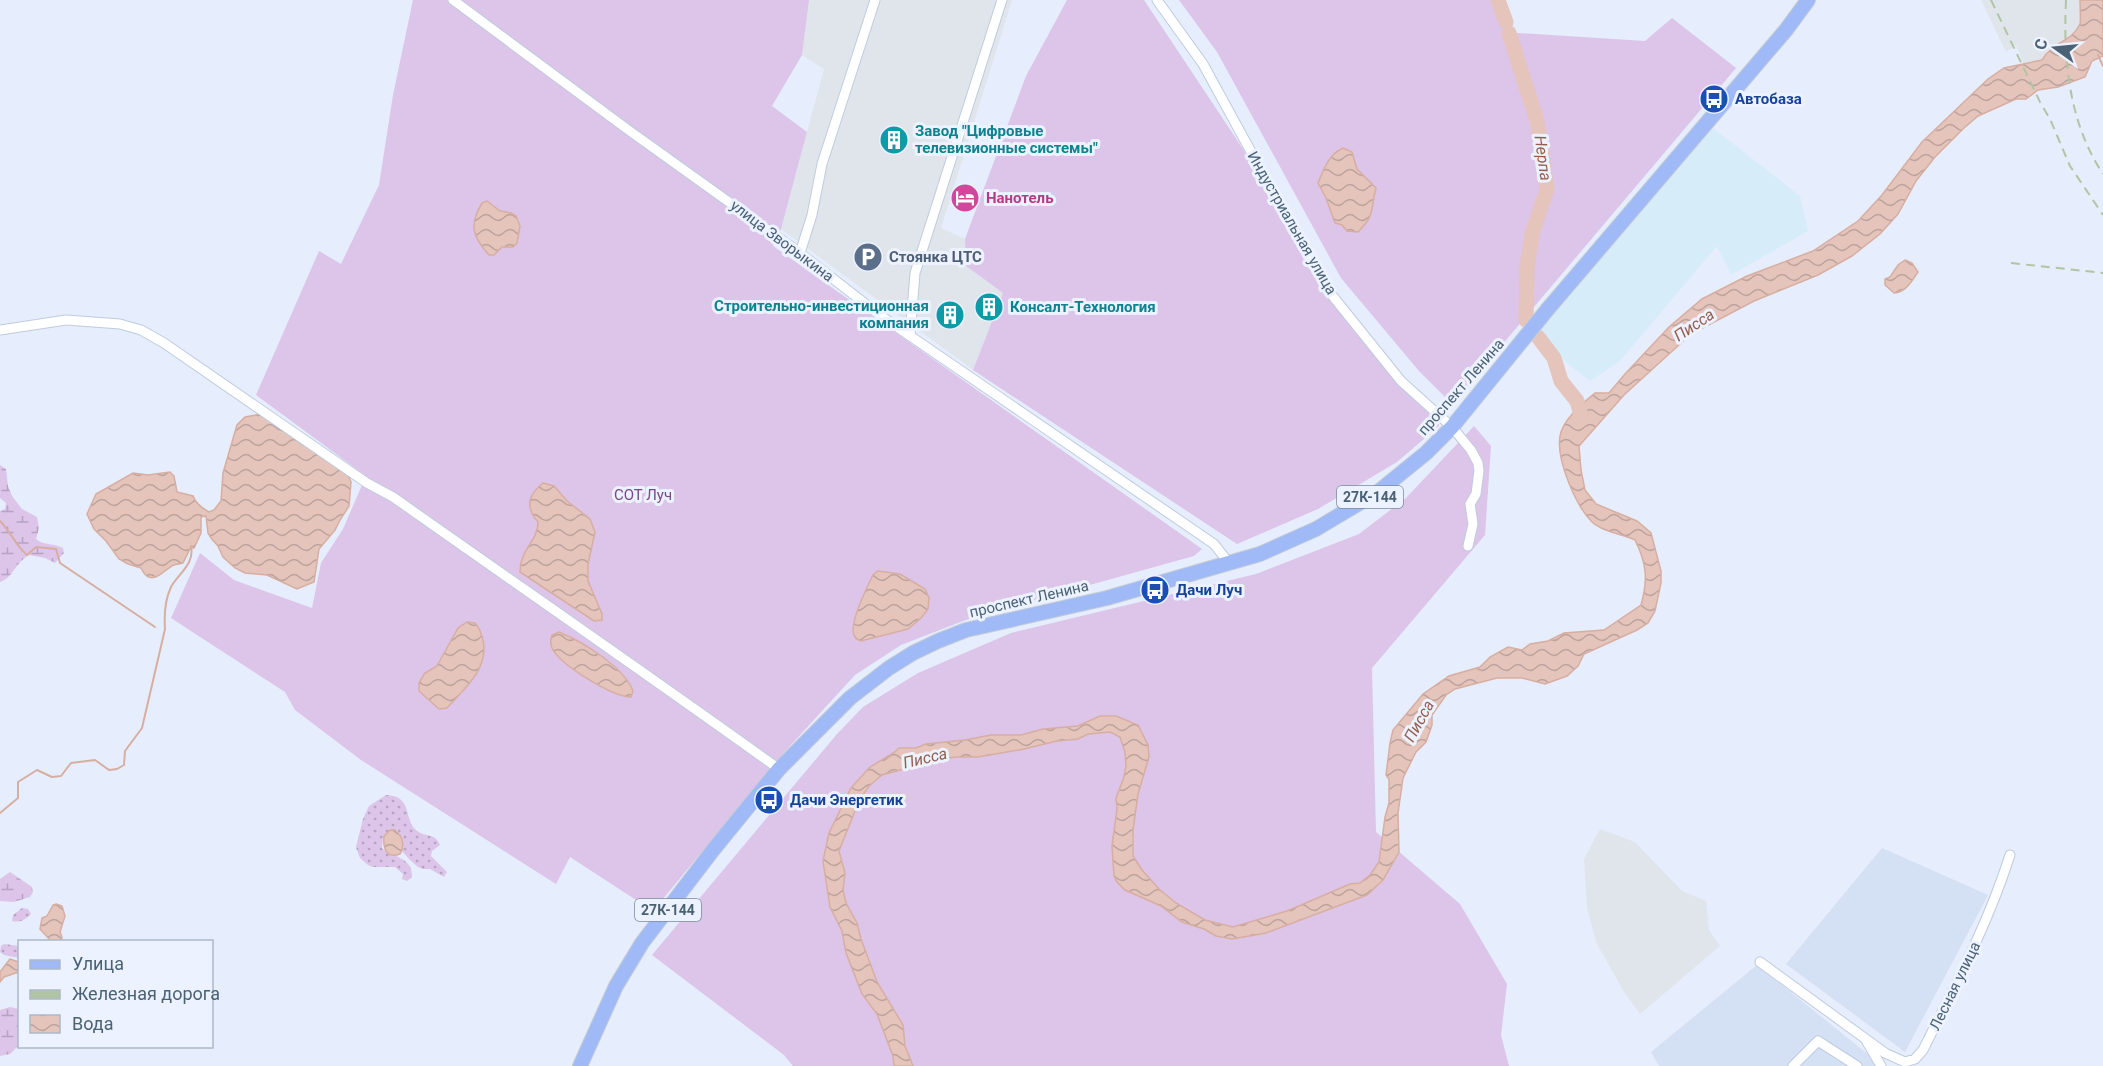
<svg xmlns="http://www.w3.org/2000/svg" width="2103" height="1066" font-family="Roboto,sans-serif">
<style>
.residential{fill:#d4e0f3}
.commercial{fill:#d7ecf9}
.industrial{fill:#e0e5ec}
.grass{fill:url(#grass-dots)}
.wetland{fill:url(#wetland-marsh)}
.garden{fill:#ddc4e9}
.water{fill:url(#water-waves);stroke:#d7aea1;stroke-width:1.5}
.lines{fill:none;stroke-linecap:round;stroke-linejoin:round}
.stream{stroke:#d7aea1;stroke-width:2}
.river{stroke:#e5c4bb;stroke-width:15}
.minor-casing{stroke:#beccde;stroke-width:11}
.primary-casing{stroke:#c5cdd3;stroke-width:16}
.minor{stroke:#fff;stroke-width:9}
.primary{stroke:#a0baf8;stroke-width:14}
.rail{stroke:#b1c5a4;stroke-width:2;stroke-dasharray:9 6;stroke-linecap:butt}
.labels{text-anchor:middle;dominant-baseline:central;stroke-width:6;stroke-linejoin:round;paint-order:stroke}
.shield{fill:#ecf2ff;stroke:#7b8d9e;stroke-width:1.5}
.shield-label{font-size:14px;font-weight:bold;fill:#4b6274}
.transit-label{font-size:15px;font-weight:bold;fill:#164399;stroke:#ecf2ff;text-anchor:start}
.culture-label{font-size:15px;font-weight:bold;fill:#0d838f;stroke:#ecf2ff;text-anchor:start}
.hotel-label{font-size:15px;font-weight:bold;fill:#b23c85;stroke:#ecf2ff;text-anchor:start}
.street-label{font-size:15px;fill:#4b6274;stroke:#ecf2ff}
.service-label{font-size:15px;font-weight:bold;fill:#4e5e75;stroke:#ecf2ff;text-anchor:start}
.park-label{font-size:15px;fill:#794986;stroke:#ecf2ff}
.water-label{font-size:16px;font-style:italic;fill:#955e4c;stroke:#ecf2ff}
</style>
<defs>
<pattern id="grass-dots" width="8" height="8" patternUnits="userSpaceOnUse" patternTransform="scale(1.5)"><rect width="8" height="8" fill="#ddc4e9"/><path d="M2 2h.1M6 6h.1" fill="none" stroke="#b5a3c1" stroke-width="1.8" stroke-linecap="round"/></pattern>
<pattern id="wetland-marsh" width="20" height="14" patternUnits="userSpaceOnUse" patternTransform="scale(1.5)"><rect width="20" height="14" fill="#ddc4e9"/><path d="M1 5h8M5 5V1M11 12h8M15 12V8" fill="none" stroke="#b5a3c1"/></pattern>
<pattern id="water-waves" width="16" height="10" patternUnits="userSpaceOnUse" patternTransform="scale(1.5)"><rect width="16" height="10" fill="#e5c4bb"/><path d="M0 5q4-4 8 0t8 0" fill="none" stroke="#bca39d"/></pattern>
</defs>
<rect width="100%" height="100%" fill="#e6edfc"/>
<path class="residential" d="M 1882,848 L 1988,895 L 1905,1052 L 1786,964 Z
M 1757,965 L 1875,1060 L 1879,1066 L 1659,1066 L 1651,1052 Z"/>
<path class="commercial" d="M 1713,128 L 1800,196 L 1808,231 L 1731,275 L 1717,246 L 1619,362 L 1590,381 L 1534,337 Z"/>
<path class="industrial" d="M 809,0 L 1012,0 L 941,228 L 965,239 L 966,266 L 1003,293 L 973,370 L 781,229 L 824,69 L 802,55 Z
M 1981,0 L 2080,0 L 2081,24 L 2072,37 L 2048,50 L 2042,60 L 2024,65 L 2016,45 L 2006,52 Z
M 1600,829 L 1635,842 L 1682,891 L 1706,901 L 1709,930 L 1720,946 L 1640,1014 L 1624,992 L 1596,942 L 1587,907 L 1584,859 Z"/>
<path class="grass" d="M 386,795 C 413,796 403,818 416,830 C 425,838 435,832 440,845 L 432,851 L 431,856 L 447,872 L 444,877 L 430,869 L 423,869 L 418,867 L 410,860 L 402,851 L 400,834 L 397,830 L 391,830 L 383,838 L 382,848 C 393,858 413,857 412,877 L 407,881 L 402,879 L 403,874 L 395,867 L 373,867 L 368,865 L 360,858 L 356,847 L 363,819 L 369,806 Z
M 22,908 L 28,909 L 31,914 C 25,920 20,923 12,921 L 13,915 Z
M 4,944 L 19,946 L 19,958 L 4,955 L 0,952 L 1,946 Z"/>
<path class="wetland" d="M 0,465 L 6,469 L 8,486 L 12,496 L 22,509 L 37,517 L 39,528 L 36,539 C 44,546 54,543 63,548 L 64,553 L 55,563 L 45,558 L 29,555 C 14,564 14,577 0,582 L 0,511 L 5,509 L 6,503 L 0,498 Z
M 10,872 L 32,887 L 33,892 L 30,897 L 14,902 L 0,901 L 0,879 Z
M 10,1007 L 19,1009 L 19,1045 L 10,1054 L 0,1056 L 0,1010 Z"/>
<path class="garden" d="M 413,0 L 809,0 L 802,55 L 772,106 L 807,132 L 781,229 L 773,246 L 1202,549 L 1194,556 L 971,618 L 901,645 L 855,675 L 779,758 L 653,911 L 570,857 L 556,884 L 361,760 L 295,710 L 285,692 L 171,618 L 200,553 L 234,580 L 312,608 L 321,563 L 343,529 L 366,476 L 256,395 L 319,251 L 341,264 L 379,185 L 393,95 Z
M 1067,0 L 1144,0 L 1243,149 L 1298,248 L 1341,311 L 1436,412 L 1439,426 L 1397,462 L 1318,509 L 1237,544 L 973,370 L 1003,293 L 966,266 L 965,239 L 1026,76 Z
M 1179,0 L 1496,0 L 1504,32 L 1645,41 L 1672,18 L 1736,68 L 1452,404 L 1419,371 L 1341,278 L 1217,52 Z
M 1474,426 L 1491,446 L 1485,535 L 1372,668 L 1376,832 L 1460,904 L 1507,984 L 1501,1035 L 1509,1066 L 793,1066 L 784,1055 L 652,955 L 837,734 L 863,707 L 918,673 L 1011,633 L 1256,574 L 1359,534 L 1406,498 Z"/>
<path class="water" d="M 2080,0 L 2103,0 L 2103,56 L 2092,61 L 2085,77 L 2058,87 L 2038,90 L 2026,99 L 2016,99 L 1978,116 L 1964,128 L 1935,157 L 1916,181 L 1898,214 L 1880,234 L 1852,256 L 1818,275 L 1754,301 L 1691,334 L 1624,395 L 1579,446 L 1581,470 L 1585,490 L 1596,504 L 1637,521 L 1651,533 L 1661,571 L 1661,583 L 1655,611 L 1648,623 L 1637,630 L 1584,654 L 1578,666 L 1567,676 L 1545,684 L 1522,678 L 1497,678 L 1455,689 L 1446,695 L 1432,715 L 1432,725 L 1426,742 L 1416,752 L 1403,778 L 1398,813 L 1399,852 L 1383,880 L 1367,895 L 1266,933 L 1232,939 L 1216,936 L 1204,929 L 1182,922 L 1161,906 L 1125,890 L 1117,882 L 1114,876 L 1112,846 L 1117,809 L 1116,798 L 1124,777 L 1126,766 L 1125,752 L 1120,737 L 1110,732 L 1088,734 L 1078,739 L 1057,741 L 1024,749 L 978,757 L 955,757 L 933,761 L 882,775 L 869,786 L 859,801 L 839,851 L 845,873 L 843,890 L 846,903 L 857,923 L 861,939 L 877,982 L 903,1025 L 905,1046 L 913,1066 L 894,1066 L 893,1056 L 877,1014 L 862,994 L 846,953 L 842,931 L 830,907 L 823,861 L 829,833 L 851,788 L 870,767 L 895,752 L 899,748 L 916,748 L 926,744 L 965,740 L 991,735 L 1021,735 L 1043,729 L 1078,726 L 1100,716 L 1116,716 L 1138,725 L 1148,745 L 1149,757 L 1138,794 L 1133,830 L 1133,856 L 1142,870 L 1159,889 L 1176,903 L 1205,920 L 1233,927 L 1287,911 L 1350,884 L 1360,883 L 1370,875 L 1379,862 L 1385,817 L 1389,803 L 1389,779 L 1386,775 L 1390,743 L 1393,730 L 1423,694 L 1449,676 L 1480,667 L 1490,657 L 1508,647 L 1522,650 L 1530,644 L 1548,641 L 1564,633 L 1604,630 L 1641,605 C 1648,580 1647,564 1635,540 C 1622,534 1603,532 1592,522 C 1576,506 1556,460 1560,436 C 1563,419 1582,404 1595,393 L 1609,393 L 1625,374 L 1669,327 L 1702,299 L 1747,276 L 1813,251 L 1858,221 L 1882,195 L 1922,142 L 1988,79 L 2004,68 L 2042,60 C 2054,40 2071,43 2080,24 C 2081,22 2080,5 2080,0 Z
M 1343,148 L 1352,152 L 1357,169 L 1376,188 C 1370,210 1376,214 1358,232 L 1347,231 L 1342,225 L 1335,223 L 1326,198 L 1318,183 C 1324,169 1328,155 1343,148 Z
M 487,201 L 500,211 L 511,213 L 516,216 L 520,226 L 517,243 L 513,247 L 502,247 L 494,255 L 489,255 C 472,236 469,225 482,203 Z
M 1905,260 L 1912,263 L 1918,272 C 1912,281 1906,292 1894,293 L 1885,285 L 1885,279 L 1890,277 L 1898,265 Z
M 261,414 L 347,472 L 351,482 L 349,506 L 340,520 L 335,530 L 319,549 L 314,582 L 297,589 L 267,575 L 245,573 L 235,568 L 223,557 L 218,546 L 211,538 L 208,533 L 206,516 L 201,517 L 201,533 L 194,548 L 191,547 L 183,563 C 180,564 177,564 174,565 C 165,568 151,590 141,568 L 128,564 L 119,559 L 106,541 L 94,529 L 87,514 L 96,494 L 133,473 L 148,475 L 170,472 L 174,476 L 177,492 L 193,496 C 196,504 202,508 209,512 L 214,510 L 221,501 L 223,473 L 237,425 L 245,417 Z
M 543,483 L 554,486 L 567,501 L 590,519 L 595,532 L 588,564 L 588,581 L 602,614 L 602,620 L 594,621 L 520,572 C 520,548 538,542 538,522 C 525,507 528,495 543,483 Z
M 878,571 L 900,574 L 925,589 L 929,598 L 928,609 L 921,618 L 908,629 L 861,641 C 857,639 855,639 854,635 C 849,623 867,587 873,575 Z
M 467,622 L 475,623 C 480,628 481,633 483,640 C 489,669 465,688 447,708 L 439,709 L 419,691 L 419,683 L 425,673 L 437,666 L 458,628 Z
M 559,632 C 583,642 624,667 633,691 L 631,697 C 613,697 560,665 552,648 C 550,643 550,640 552,635 Z
M 390,830 L 395,830 C 403,836 405,846 400,854 C 386,859 383,848 384,836 Z
M 56,904 L 62,906 L 65,916 L 60,932 L 62,937 L 61,941 L 51,941 L 40,929 L 42,918 L 47,916 L 53,905 Z
M 10,959 L 19,962 L 19,972 L 4,977 L 0,982 L 0,972 Z"/>
<g class="lines">
<path class="stream" d="M 2098,55 L 2103,66
M 0,521 C 11,532 15,545 27,555 L 36,547 L 56,549 L 60,563 L 155,627
M 0,813 L 18,798 L 18,782 L 37,770 L 52,777 L 61,776 L 71,763 L 95,760 L 109,770 L 117,769 L 124,765 L 125,751 L 142,728 L 165,629 C 164,615 165,600 171,587 C 178,574 195,564 191,546"/>
<path class="river" d="M 1498,0 L 1506,22
M 1509,33 L 1537,121 L 1547,189 L 1532,234 L 1527,268 L 1526,320
M 1538,337 L 1554,358 L 1561,381 L 1577,401 L 1582,419"/>
<g class="minor-casing">
<path id="minor" d="M 453,0 L 627,129 L 800,253 L 881,316 L 1214,544 L 1229,563
M 1157,0 L 1203,64 L 1290,223 L 1331,294 L 1401,381 L 1452,427 L 1471,450 L 1478,463 L 1479,471 L 1476,494 L 1470,504 L 1473,524 L 1468,546
M 800,253 L 812,215 L 822,164 L 875,0
M 0,330 L 66,320 L 120,324 L 141,330 L 164,343 L 367,483 L 393,497 C 522,588 651,677 779,769
M 910,336 L 915,273 L 1002,0
M 1760,962 L 1885,1053 L 1905,1062 L 1915,1059 L 1923,1050 C 1955,986 1988,924 2010,855
M 1867,1042 L 1881,1066
M 1793,1066 L 1818,1041 L 1857,1066"/>
</g>
<g class="primary-casing">
<path id="primary" d="M 580,1066 L 616,986 L 642,943 L 713,850 L 779,769 L 850,698 L 889,668 L 913,653 L 938,641 L 966,630 L 1107,598 L 1260,554 L 1316,529 L 1378,492 L 1426,453 L 1452,427 L 1547,310 L 1786,30 L 1808,0"/>
</g>
<use href="#minor" class="minor"/>
<use href="#primary" class="primary"/>
<path class="rail" d="M 1991,0 L 2040,102 L 2050,119 L 2070,166 L 2103,215
M 2066,0 C 2063,60 2069,123 2103,174
M 2011,263 L 2103,273"/>
</g>
<defs>
<g id="bus-disc" transform="scale(1.5)"><circle r="9.5" fill="#1a4fb4" stroke="#ecf2ff"/><path d="M-5-6H5V4H4V6H2V4H-2V6H-4V4H-5ZM-3.5-4V0h7V-4ZM-3.5 1.2v1.5H-2V1.2ZM2 1.2v1.5H3.5V1.2Z" fill="#fff"/></g>
<g id="building-disc" transform="scale(1.5)"><circle r="9.5" fill="#0f9aa8" stroke="#ecf2ff"/><path d="M-4-6H4V6H1V3H-1V6H-4ZM-2.5-4.3h1.7v1.8h-1.7ZM.8-4.3h1.7v1.8H.8ZM-2.5-1h1.7V.8h-1.7ZM.8-1h1.7V.8H.8Z" fill="#fff"/></g>
<g id="hotel-disc" transform="scale(1.5)"><circle r="9.5" fill="#d1479c" stroke="#ecf2ff"/><path d="M-6-4.5h1.5V1H6V5H4.5V3h-9V5H-6ZM-4 0a1.8 1.8 0 1 1 3.6 0ZM.5 0V-2.5h3Q6-2.5 6 0Z" fill="#fff"/></g>
<g id="parking-disc" transform="scale(1.5)"><circle r="9.5" fill="#5c6f8a" stroke="#ecf2ff"/><path d="M-3.5-5.5H1a3.5 3.5 0 0 1 0 7H-1V5.5H-3.5ZM-1-3.4V-.6H.8a1.4 1.4 0 0 0 0-2.8Z" fill="#fff"/></g>
</defs>
<g fill-rule="evenodd">
<use href="#bus-disc" x="1714" y="99"/>
<use href="#building-disc" x="894" y="140"/>
<use href="#hotel-disc" x="965" y="198"/>
<use href="#parking-disc" x="868" y="257"/>
<use href="#building-disc" x="989" y="307"/>
<use href="#building-disc" x="950" y="315"/>
<use href="#bus-disc" x="1155" y="590"/>
<use href="#bus-disc" x="769" y="800"/>
</g>
<g class="labels">
<g class="shield">
<rect x="1337" y="486" width="66" height="22" rx="4.5"/>
<rect x="635" y="899" width="66" height="22" rx="4.5"/>
</g>
<g class="shield-label">
<text x="1370" y="497">27К-144</text>
<text x="668" y="910">27К-144</text>
</g>
<g class="transit-label">
<text x="1735" y="99">Автобаза</text>
<text x="1176" y="590">Дачи Луч</text>
<text x="790" y="800">Дачи Энергетик</text>
</g>
<g class="culture-label">
<text x="915" y="131">Завод "Цифровые<tspan x="915" dy="17">телевизионные системы"</tspan></text>
<text x="929" y="306" text-anchor="end">Строительно-инвестиционная<tspan x="929" dy="17">компания</tspan></text>
<text x="1010" y="307">Консалт-Технология</text>
</g>
<g class="hotel-label">
<text x="986" y="198">Нанотель</text>
</g>
<g class="street-label">
<text transform="translate(1292 223) rotate(60)">Индустриальная улица</text>
<text transform="translate(782 241) rotate(37)">улица Зворыкина</text>
<text transform="translate(1461 387) rotate(-49)">проспект Ленина</text>
<text transform="translate(1029 599) rotate(-13)">проспект Ленина</text>
<text transform="translate(1955 986) rotate(-64)">Лесная улица</text>
</g>
<g class="service-label">
<text x="889" y="257">Стоянка ЦТС</text>
</g>
<g class="park-label">
<text x="643" y="495">СОТ Луч</text>
</g>
<g class="water-label">
<text transform="translate(1543 158) rotate(82)">Нерпа</text>
<text transform="translate(1694 325) rotate(-34)">Писса</text>
<text transform="translate(1419 721) rotate(-61)">Писса</text>
<text transform="translate(925 758) rotate(-13)">Писса</text>
</g>
</g>
<rect x="18" y="940" width="195" height="108" fill="#ecf2ff" stroke="#acb8c7" stroke-width="1.5"/>
<rect x="30" y="960" width="30" height="9" fill="#a0baf8" stroke="#acb8c7" stroke-width="1.5"/>
<text x="72" y="970" font-size="18" fill="#4b6274">Улица</text>
<rect x="30" y="990" width="30" height="9" fill="#b1c5a4" stroke="#acb8c7" stroke-width="1.5"/>
<text x="72" y="1000" font-size="18" fill="#4b6274">Железная дорога</text>
<rect x="30" y="1015" width="30" height="18" fill="url(#water-waves)" stroke="#acb8c7" stroke-width="1.5"/>
<text x="72" y="1030" font-size="18" fill="#4b6274">Вода</text>
<g transform="translate(2055 48) rotate(285)" stroke="#ecf2ff" stroke-width="4.5" paint-order="stroke">
<path d="M0-4.5L10 22L0 15L-10 22Z" fill="#4b6274"/>
<text y="-9" font-size="16" font-weight="bold" text-anchor="middle" fill="#4b6274">С</text>
</g>
</svg>
